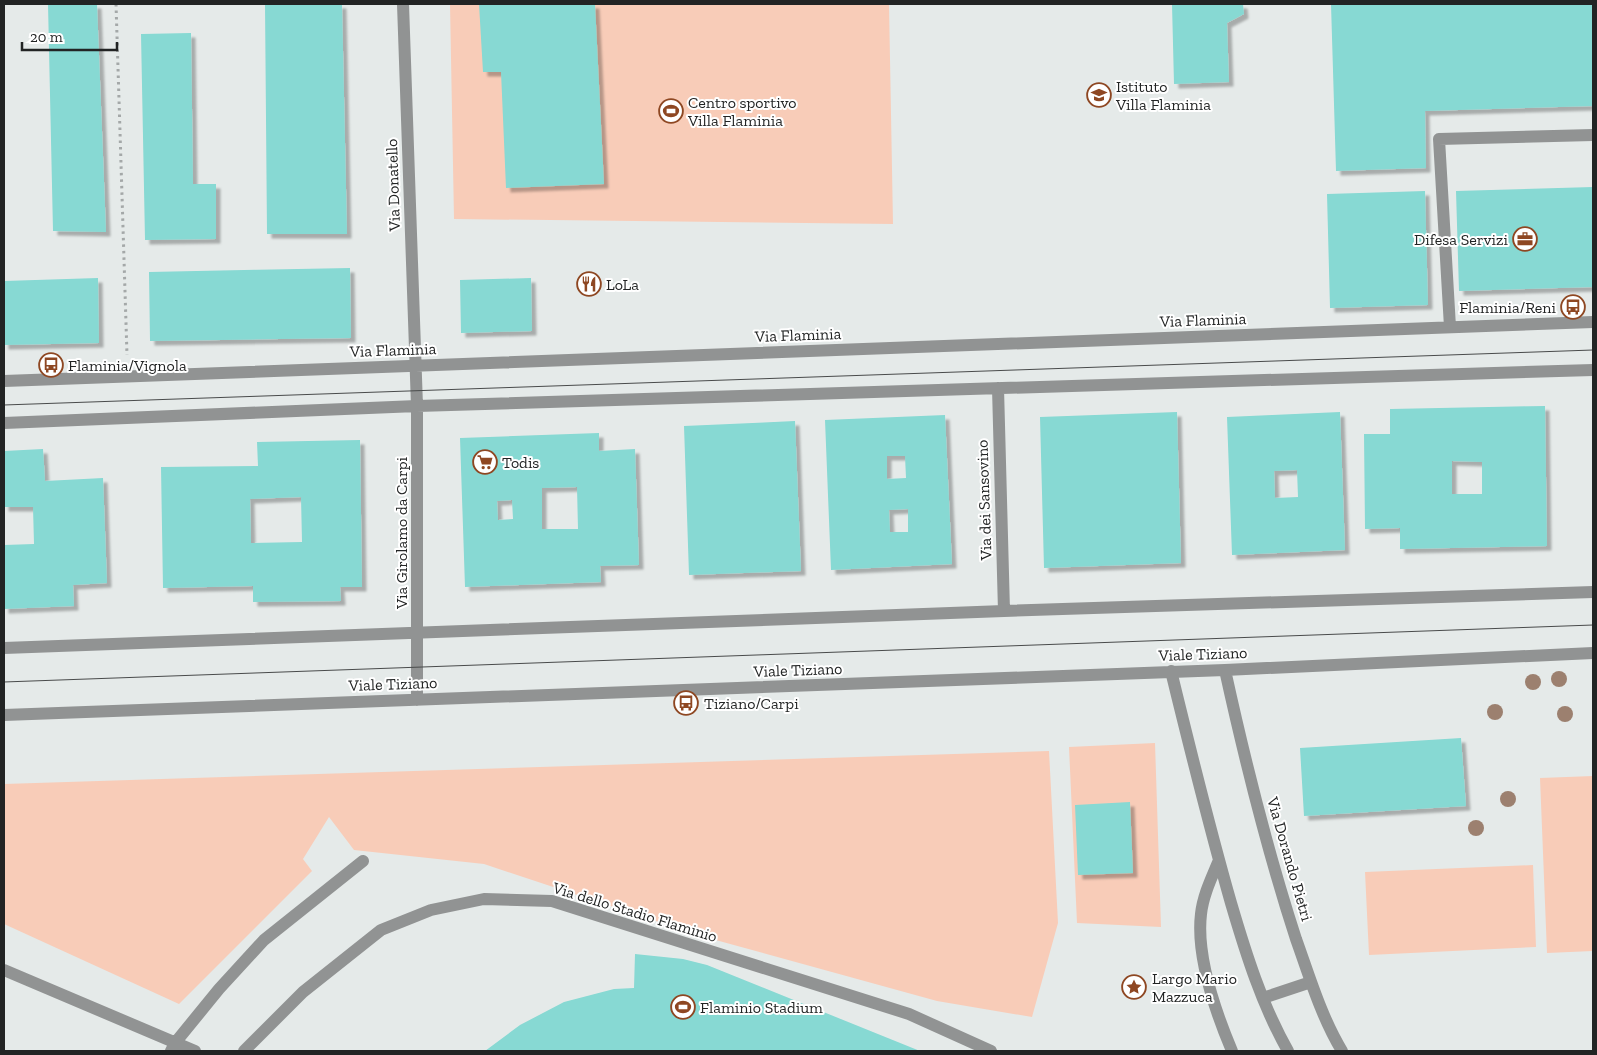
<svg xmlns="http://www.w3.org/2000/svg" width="1597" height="1055" font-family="'Zilla Slab',serif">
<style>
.green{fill:#f8ccb8}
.building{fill:#87d9d3;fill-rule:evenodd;filter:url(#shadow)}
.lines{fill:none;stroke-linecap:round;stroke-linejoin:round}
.path{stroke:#a4a8a8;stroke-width:3;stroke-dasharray:2.5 4;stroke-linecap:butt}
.minor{stroke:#919393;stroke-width:12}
.tram{stroke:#494b4b;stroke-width:1}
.tree{fill:#9c806f}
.labels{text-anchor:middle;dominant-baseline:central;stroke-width:4;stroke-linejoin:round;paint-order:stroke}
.poi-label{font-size:16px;fill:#222424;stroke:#fff;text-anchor:start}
.street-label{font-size:16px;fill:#222424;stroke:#fff}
</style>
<defs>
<filter id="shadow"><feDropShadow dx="4.5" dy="4.5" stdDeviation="1" flood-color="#0004"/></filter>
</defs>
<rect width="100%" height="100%" fill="#e5eae9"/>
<path class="green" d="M 450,4 L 889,4 L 893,224 L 454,219 Z
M 1155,743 L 1161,927 L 1077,923 L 1069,747 Z
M 1049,751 L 1058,923 L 1032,1017 L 937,1001 L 701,936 L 484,864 L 354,850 L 329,817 L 303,859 L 312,871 L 179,1004 L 4,924 L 4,784 Z
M 1593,776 L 1593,951 L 1547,953 L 1540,778 Z
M 1533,865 L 1536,947 L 1369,955 L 1365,872 Z"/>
<path class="building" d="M 48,4 L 97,4 L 106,232 L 53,231 Z
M 265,4 L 342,4 L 347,234 L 267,234 Z
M 479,4 L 595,4 L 604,184 L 506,188 L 501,72 L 483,72 Z
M 1172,4 L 1243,4 L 1244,14 L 1227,23 L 1229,82 L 1174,84 Z
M 1331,4 L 1593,4 L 1593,106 L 1425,111 L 1426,168 L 1336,171 Z
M 191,33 L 193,184 L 216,184 L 216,239 L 145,240 L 141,34 Z
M 1593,187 L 1593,287 L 1459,291 L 1456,191 Z
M 1425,191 L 1428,305 L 1330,308 L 1327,194 Z
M 350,268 L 351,338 L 150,341 L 149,272 Z
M 98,278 L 99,343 L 4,345 L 4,281 Z
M 531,278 L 532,331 L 461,333 L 460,280 Z
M 1545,406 L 1547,546 L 1400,549 L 1400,528 L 1365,529 L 1364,434 L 1390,434 L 1390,409 ZM 1452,461 L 1482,462 L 1482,494 L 1452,494 Z
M 1177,412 L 1181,563 L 1044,568 L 1040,417 Z
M 1340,412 L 1345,550 L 1232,555 L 1227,417 ZM 1297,470 L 1298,497 L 1275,498 L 1274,471 Z
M 945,415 L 952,564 L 831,570 L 825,420 ZM 887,456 L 905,456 L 906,478 L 887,479 ZM 908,509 L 908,532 L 890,532 L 889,510 Z
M 795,421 L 801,571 L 689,575 L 684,426 Z
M 599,433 L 599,451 L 635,449 L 639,565 L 600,566 L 601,582 L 465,587 L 460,438 ZM 577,487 L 578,529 L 542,529 L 542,488 ZM 512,500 L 513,519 L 498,520 L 497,501 Z
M 360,440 L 362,587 L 340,587 L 341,601 L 253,602 L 253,586 L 163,588 L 161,467 L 258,466 L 257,442 ZM 301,497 L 302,542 L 251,543 L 250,499 Z
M 43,449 L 45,481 L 103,478 L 107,583 L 73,585 L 74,606 L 4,609 L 4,545 L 34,544 L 33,507 L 4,507 L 4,451 Z
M 1461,738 L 1466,806 L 1304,816 L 1300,748 Z
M 1130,802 L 1133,873 L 1078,875 L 1075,805 Z
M 635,954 L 683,959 L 707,965 L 920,1051 L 485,1051 L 520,1025 L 564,1002 L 614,989 L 634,988 Z"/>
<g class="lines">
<path class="path" d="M 116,4 L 127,355"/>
<path class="minor" d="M 403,4 L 417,406 L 417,700
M 1450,327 L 1439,139 L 1593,135
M 4,381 L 1593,322
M 998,388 L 1004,611
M 4,423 L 417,406 L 1593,370
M 4,648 L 1004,611 L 1593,592
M 1225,670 C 1245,761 1267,850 1296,939 C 1310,978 1321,1016 1342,1051
M 1171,671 C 1190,749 1209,826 1231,903 C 1246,954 1262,1005 1288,1051
M 4,715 L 1225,670 L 1593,653
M 1219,860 C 1212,877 1203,895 1201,914 C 1196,956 1216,1013 1232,1051
M 4,970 L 195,1051
M 1263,998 L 1311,982
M 171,1051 L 175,1043 L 219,989 L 264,940 L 363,861
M 244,1051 L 303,992 L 381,930 L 431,910 L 484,899 L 552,901 L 909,1014 L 991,1051"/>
<path class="tram" d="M 4,405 L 1593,350
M 4,682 L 1593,625"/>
</g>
<g class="tree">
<circle cx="1559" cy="679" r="8"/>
<circle cx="1533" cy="682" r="8"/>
<circle cx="1495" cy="712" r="8"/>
<circle cx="1565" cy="714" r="8"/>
<circle cx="1508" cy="799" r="8"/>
<circle cx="1476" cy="828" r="8"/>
</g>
<defs>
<g id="school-ring" transform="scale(1.25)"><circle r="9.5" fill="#fff" stroke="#8e4722" stroke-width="1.5"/><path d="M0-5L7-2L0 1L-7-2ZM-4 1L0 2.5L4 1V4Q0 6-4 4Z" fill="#8e4722"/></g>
<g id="stadium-ring" transform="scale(1.25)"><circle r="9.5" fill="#fff" stroke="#8e4722" stroke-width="1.5"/><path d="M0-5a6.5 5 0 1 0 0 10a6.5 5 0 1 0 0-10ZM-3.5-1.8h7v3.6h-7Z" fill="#8e4722"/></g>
<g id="office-ring" transform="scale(1.25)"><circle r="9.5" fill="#fff" stroke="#8e4722" stroke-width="1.5"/><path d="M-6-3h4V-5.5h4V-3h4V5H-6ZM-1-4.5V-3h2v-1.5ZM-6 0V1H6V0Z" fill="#8e4722"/></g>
<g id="restaurant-ring" transform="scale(1.25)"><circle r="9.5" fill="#fff" stroke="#8e4722" stroke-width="1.5"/><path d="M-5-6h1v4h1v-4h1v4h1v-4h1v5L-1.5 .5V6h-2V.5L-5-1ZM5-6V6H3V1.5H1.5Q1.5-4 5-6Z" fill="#8e4722"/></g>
<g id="bus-ring" transform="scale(1.25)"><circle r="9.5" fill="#fff" stroke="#8e4722" stroke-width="1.5"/><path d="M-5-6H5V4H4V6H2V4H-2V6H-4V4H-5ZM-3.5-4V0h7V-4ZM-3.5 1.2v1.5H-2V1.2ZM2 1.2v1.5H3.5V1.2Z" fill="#8e4722"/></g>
<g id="supermarket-ring" transform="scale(1.25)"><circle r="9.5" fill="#fff" stroke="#8e4722" stroke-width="1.5"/><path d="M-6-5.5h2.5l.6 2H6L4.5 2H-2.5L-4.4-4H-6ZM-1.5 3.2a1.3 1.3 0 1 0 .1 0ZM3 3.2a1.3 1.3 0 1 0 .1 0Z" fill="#8e4722"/></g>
<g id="sight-ring" transform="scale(1.25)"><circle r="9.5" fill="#fff" stroke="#8e4722" stroke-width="1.5"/><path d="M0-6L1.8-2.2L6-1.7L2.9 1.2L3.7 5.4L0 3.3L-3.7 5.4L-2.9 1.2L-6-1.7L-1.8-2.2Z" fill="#8e4722"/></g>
</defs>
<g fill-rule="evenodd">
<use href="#school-ring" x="1099" y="95"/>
<use href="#stadium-ring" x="671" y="111"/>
<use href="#office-ring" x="1525" y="239"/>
<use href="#restaurant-ring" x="589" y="284"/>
<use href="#bus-ring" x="1573" y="307"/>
<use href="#bus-ring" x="51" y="365"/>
<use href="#supermarket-ring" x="485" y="462"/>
<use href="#bus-ring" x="686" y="703"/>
<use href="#sight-ring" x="1134" y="987"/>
<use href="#stadium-ring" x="683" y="1007"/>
</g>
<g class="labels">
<g class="poi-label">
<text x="1116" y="86">Istituto<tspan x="1116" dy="18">Villa Flaminia</tspan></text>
<text x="688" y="102">Centro sportivo<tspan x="688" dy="18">Villa Flaminia</tspan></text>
<text x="1508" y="239" text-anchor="end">Difesa Servizi</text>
<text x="606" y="284">LoLa</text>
<text x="1556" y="307" text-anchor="end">Flaminia/Reni</text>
<text x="68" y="365">Flaminia/Vignola</text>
<text x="502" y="462">Todis</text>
<text x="704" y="703">Tiziano/Carpi</text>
<text x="1152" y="978">Largo Mario<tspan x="1152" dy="18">Mazzuca</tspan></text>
<text x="700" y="1007">Flaminio Stadium</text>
</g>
<g class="street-label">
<text transform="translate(393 185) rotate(-92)">Via Donatello</text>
<text transform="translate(1203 320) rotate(-2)">Via Flaminia</text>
<text transform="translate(798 335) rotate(-2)">Via Flaminia</text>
<text transform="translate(393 350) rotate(-2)">Via Flaminia</text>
<text transform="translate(984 500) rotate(-92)">Via dei Sansovino</text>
<text transform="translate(401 533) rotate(-90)">Via Girolamo da Carpi</text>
<text transform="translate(1203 654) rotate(-2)">Viale Tiziano</text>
<text transform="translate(798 670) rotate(-2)">Viale Tiziano</text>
<text transform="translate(393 684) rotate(-2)">Viale Tiziano</text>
<text transform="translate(1290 859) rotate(74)">Via Dorando Pietri</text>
<text transform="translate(635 912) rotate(17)">Via dello Stadio Flaminio</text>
</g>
</g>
<rect width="1597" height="1055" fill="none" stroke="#222424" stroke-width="10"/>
<path d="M22 42v8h95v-8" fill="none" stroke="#222424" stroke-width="2.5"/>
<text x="30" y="42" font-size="15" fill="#222424" stroke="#ffffff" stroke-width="4" paint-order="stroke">20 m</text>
</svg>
